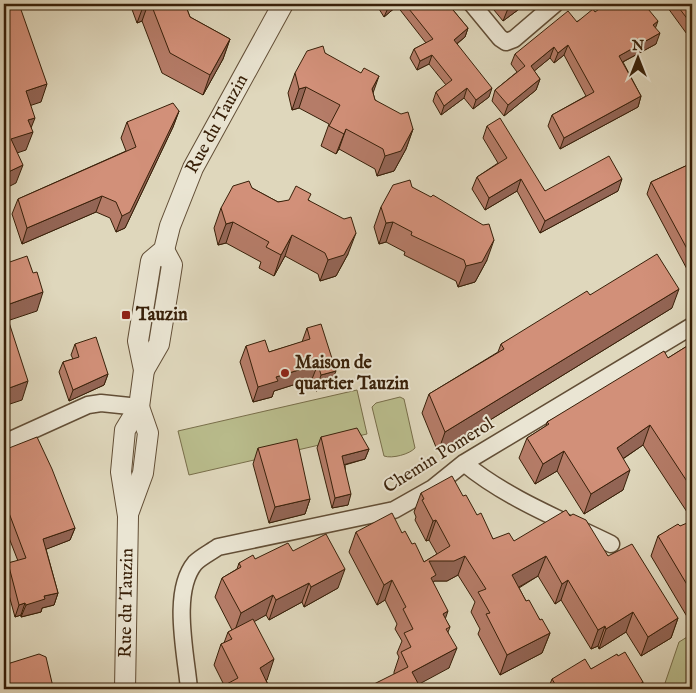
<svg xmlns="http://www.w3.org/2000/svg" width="696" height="693" font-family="'IM FELL English',serif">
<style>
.green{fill:#b9bc8c;stroke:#786e4a}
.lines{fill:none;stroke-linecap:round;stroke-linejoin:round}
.minor-casing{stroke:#624e36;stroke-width:19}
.tertiary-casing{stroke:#624e36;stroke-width:22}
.minor{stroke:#eae5d3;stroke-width:16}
.tertiary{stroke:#eae5d3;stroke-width:20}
.wall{fill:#b57c68;stroke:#382009}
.shaded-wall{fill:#936555;stroke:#382009}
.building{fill:#d29079;stroke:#382009}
.poi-dot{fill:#8f2418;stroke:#eae5d3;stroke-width:2}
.labels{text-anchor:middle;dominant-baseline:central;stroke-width:4;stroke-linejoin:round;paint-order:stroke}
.street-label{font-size:18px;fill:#382009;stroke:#eae5d3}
.poi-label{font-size:18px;font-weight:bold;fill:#382009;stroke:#eae5d3;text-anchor:start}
</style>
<rect width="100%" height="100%" fill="#dfd7bc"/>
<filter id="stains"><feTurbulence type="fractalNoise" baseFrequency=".004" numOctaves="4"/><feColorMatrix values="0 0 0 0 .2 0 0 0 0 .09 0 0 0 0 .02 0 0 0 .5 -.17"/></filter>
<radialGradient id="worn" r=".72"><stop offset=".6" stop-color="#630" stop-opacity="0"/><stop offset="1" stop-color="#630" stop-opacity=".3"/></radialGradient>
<path class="green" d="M 357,390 L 367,434 L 189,475 L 178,431 Z
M 400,397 L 404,399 L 415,448 C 410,454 392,459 384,456 L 372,407 L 376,403 Z
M 692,634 L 692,689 L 663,689 L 679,642 Z"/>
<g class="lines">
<g class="minor-casing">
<path id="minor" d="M 472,4 L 500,38 L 506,42 L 514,39 L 555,4
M 4,443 L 88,405 L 101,403 L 139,407
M 464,463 C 506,498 562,520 611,544
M 189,689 C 186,654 171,592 195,563 C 201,557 211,552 218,547 L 394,510 L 433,488 L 464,463 L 692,326"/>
</g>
<g class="tertiary-casing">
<g id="tertiary">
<path d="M 144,370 L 159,344 L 169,284 L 172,265 L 164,250"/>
<path d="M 128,514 L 143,473 L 148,433 L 139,407"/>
<path id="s1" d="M 125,689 L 128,516 L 121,472 L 125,430 L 139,407 L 144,370 L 138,341 L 151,261 L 164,250 L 170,226 L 193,168 L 283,4"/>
</g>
</g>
<use href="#minor" class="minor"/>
<use href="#tertiary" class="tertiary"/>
</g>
<path class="wall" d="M 130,4 L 185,4 L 190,17 L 230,39 L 223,59 L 203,95 L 162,73 L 142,21 L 137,23 Z
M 376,4 L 448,4 L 468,28 L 465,37 L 457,44 L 489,97 L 473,109 L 464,98 L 441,115 L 433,101 L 436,92 L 446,85 L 429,64 L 417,70 L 410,58 L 414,49 L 426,43 L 397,6 L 384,17 Z
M 489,4 L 526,4 L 503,21 Z
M 665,4 L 692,4 L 692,41 Z
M 595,12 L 655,28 L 656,44 L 623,62 L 641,96 L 638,107 L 560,149 L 548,126 L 552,115 L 586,96 L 564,55 L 554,63 L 550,58 L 534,71 L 540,79 L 536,90 L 504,116 L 492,101 L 495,90 L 517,72 L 511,64 L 515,54 Z
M 325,53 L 373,93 L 375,100 L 413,129 L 406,149 L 394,171 L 377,176 L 375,169 L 339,149 L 336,154 L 321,146 L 329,124 L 299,108 L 292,110 L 288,93 L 295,73 Z
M 179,111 L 173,127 L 125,228 L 116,232 L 110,218 L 96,212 L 22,244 L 12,214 L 18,199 L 126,151 L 121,138 L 127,122 Z
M 487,126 L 545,191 L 618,191 L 540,233 L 517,191 L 485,210 L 472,189 L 477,177 L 498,163 L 483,138 Z
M 692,163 L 692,269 L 688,271 L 647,194 L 651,182 Z
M 412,187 L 487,260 L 475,282 L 458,287 L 456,281 L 404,255 L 405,252 L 386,242 L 379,244 L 374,227 L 381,207 Z
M 252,188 L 278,202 L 309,200 L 348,254 L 336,276 L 320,281 L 318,274 L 285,256 L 274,276 L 259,268 L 261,262 L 226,243 L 218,245 L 214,228 L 221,208 Z
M 590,295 L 672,308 L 438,452 L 422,413 L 429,394 L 498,352 L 501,344 Z
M 307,328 L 330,386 L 316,391 L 312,379 L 274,391 L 272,397 L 253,402 L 240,362 L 246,346 L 269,352 L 302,342 Z
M 692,343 L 692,513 L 689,515 L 643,445 L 623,459 L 623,490 L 584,514 L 557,471 L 535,484 L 519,458 L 527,438 L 546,426 L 547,422 L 668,358 Z
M 75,344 L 108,374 L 104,385 L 69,401 L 59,372 L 63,362 L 73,359 L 71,355 Z
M 321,437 L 369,449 L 365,459 L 345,465 L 348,505 L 332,508 L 317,448 Z
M 258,448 L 310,499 L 305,514 L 269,523 L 253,464 Z
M 4,450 L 75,528 L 70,540 L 46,549 L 58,593 L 54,605 L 42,608 L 41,612 L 21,617 L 21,615 L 15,617 L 4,577 L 4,575 L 8,563 L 18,561 L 4,525 Z
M 421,493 L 463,496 L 493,539 L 514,541 L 608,556 L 678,618 L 671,638 L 641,656 L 626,632 L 599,649 L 598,646 L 591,649 L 561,600 L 555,604 L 538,576 L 519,588 L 526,601 L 550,633 L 542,653 L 500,675 L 478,634 L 480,629 L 471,612 L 475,602 L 458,575 L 447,581 L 434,581 L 433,582 L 445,619 L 450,627 L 448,632 L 449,668 L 394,674 L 394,672 L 399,657 L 397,653 L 402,641 L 395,629 L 397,624 L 385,600 L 377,605 L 349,552 L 356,532 L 402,533 L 412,544 L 424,562 L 437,554 L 429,540 L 426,541 L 415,520 L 416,517 L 414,512 Z
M 680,526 L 692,532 L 692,625 L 651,556 L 658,536 Z
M 293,551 L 338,588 L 304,607 L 302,602 L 269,620 L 266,615 L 254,621 L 267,680 L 266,680 L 270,689 L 222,689 L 223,686 L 224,685 L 214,665 L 221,644 L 224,643 L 228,632 L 232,630 L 215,597 L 222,578 L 237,569 L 239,563 Z
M 618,656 L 643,682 L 641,689 L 548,689 L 552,679 L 591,669 Z"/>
<path class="shaded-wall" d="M 144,4 L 148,4 L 142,21 L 137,23 Z
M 392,4 L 398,4 L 397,6 L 384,17 L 388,8 Z
M 511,4 L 526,4 L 503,21 L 509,6 Z
M 658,21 L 654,32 L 653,25 Z
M 468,28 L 465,37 L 450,49 L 454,40 Z
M 660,33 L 656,44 L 615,66 L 619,56 Z
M 230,39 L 223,59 L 203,95 L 210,75 Z
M 568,45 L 564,55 L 554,63 L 558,53 Z
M 554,47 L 550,58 L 527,77 L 531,66 Z
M 432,55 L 429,64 L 417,70 L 420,61 Z
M 379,76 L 372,96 L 372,89 Z
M 540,79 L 536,90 L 504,116 L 508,105 Z
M 47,84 L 41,102 L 20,109 L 26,91 Z
M 306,87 L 299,108 L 292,110 L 299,89 Z
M 467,88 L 464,98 L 441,115 L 444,106 Z
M 492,88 L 489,97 L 473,109 L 476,100 Z
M 641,96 L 638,107 L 560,149 L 564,138 Z
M 179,111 L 173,127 L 125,228 L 116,232 L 122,216 Z
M 35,118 L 29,133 L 33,132 L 26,150 L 5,157 L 11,139 L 28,120 Z
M 346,129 L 339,149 L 336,154 Z
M 413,129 L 406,149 L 394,171 L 377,176 L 385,156 Z
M 23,165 L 16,183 L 4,189 L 4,174 Z
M 521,179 L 517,191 L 485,210 L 489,198 Z
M 622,179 L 618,191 L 540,233 L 545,221 Z
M 102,196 L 96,212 L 22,244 L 27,228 Z
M 233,222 L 226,243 L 218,245 L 226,224 Z
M 393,222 L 386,242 L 379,244 L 386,223 Z
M 356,233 L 348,254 L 336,276 L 320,281 L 328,260 Z
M 292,235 L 285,256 L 274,276 L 281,255 Z
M 494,240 L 487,260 L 475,282 L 458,287 L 466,266 Z
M 692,261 L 692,269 L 688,271 Z
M 679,289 L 672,308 L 438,452 L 445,432 Z
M 43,292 L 37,311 L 4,322 L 4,306 Z
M 318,364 L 312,379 L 274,391 L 272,397 L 253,402 L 258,387 L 276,377 Z
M 336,371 L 330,386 L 316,391 L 321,375 Z
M 108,374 L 104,385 L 69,401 L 73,390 Z
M 28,381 L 22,400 L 4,406 L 4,390 Z
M 650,425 L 643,445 L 609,468 L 617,448 Z
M 369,449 L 365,459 L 339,466 L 342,456 Z
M 564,451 L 557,471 L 535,484 L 543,464 Z
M 630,470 L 623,490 L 584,514 L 591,494 Z
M 351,494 L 348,505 L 332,508 L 335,498 Z
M 310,499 L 305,514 L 269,523 L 275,507 Z
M 692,506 L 692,513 L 689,515 Z
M 9,513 L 4,525 L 4,515 Z
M 436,520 L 429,540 L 426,541 L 433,521 Z
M 75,528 L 70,540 L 39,552 L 43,539 Z
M 465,556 L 458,575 L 447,581 L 434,581 L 429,594 L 429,561 Z
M 546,556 L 538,576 L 505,595 L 512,575 Z
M 345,569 L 338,588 L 304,607 L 311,587 Z
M 392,580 L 385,600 L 377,605 L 384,585 Z
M 568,580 L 561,600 L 555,604 L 562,584 Z
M 309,583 L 302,602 L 269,620 L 276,600 Z
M 58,593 L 54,605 L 42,608 L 41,612 L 21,617 L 26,605 L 44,596 Z
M 273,595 L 266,615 L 234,633 L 241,613 Z
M 25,603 L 21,615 L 15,617 L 19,605 Z
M 448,611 L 441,631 L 443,614 Z
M 633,612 L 626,632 L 599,649 L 606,629 Z
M 678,618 L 671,638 L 641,656 L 648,637 Z
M 605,626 L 598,646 L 591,649 L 598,630 Z
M 550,633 L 542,653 L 500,675 L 507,655 Z
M 457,648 L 449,668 L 410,689 L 412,672 Z
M 274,659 L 267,680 L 253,688 L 260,668 Z
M 643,682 L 641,689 L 632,689 Z"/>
<path class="building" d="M 4,4 L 19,4 L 47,84 L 26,91 L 35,118 L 28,120 L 33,132 L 11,139 L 23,165 L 4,174 L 4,115 L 5,115 L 4,112 Z
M 151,4 L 185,4 L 190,17 L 230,39 L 210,75 L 170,53 Z
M 385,4 L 392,4 L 388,8 Z
M 405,4 L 448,4 L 468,28 L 454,40 L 492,88 L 476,100 L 467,88 L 444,106 L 436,92 L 452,80 L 432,55 L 420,61 L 414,49 L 433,39 Z
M 606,4 L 644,4 L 658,21 L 653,25 L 660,33 L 619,56 L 641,96 L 564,138 L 552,115 L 594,92 L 568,45 L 558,53 L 554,47 L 531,66 L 540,79 L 508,105 L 495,90 L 525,66 L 515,54 L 568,11 L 577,22 L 593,9 L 595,12 Z
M 676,4 L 692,4 L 692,25 Z
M 323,46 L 325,53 L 361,73 L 364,68 L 379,76 L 372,89 L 375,100 L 401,114 L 408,112 L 413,129 L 401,151 L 385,156 L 383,149 L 346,129 L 344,134 L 329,126 L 340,105 L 306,87 L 299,89 L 295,73 L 307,51 Z
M 173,103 L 179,111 L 130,212 L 122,216 L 116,202 L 102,196 L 27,228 L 18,199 L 136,147 L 127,122 Z
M 500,118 L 545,191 L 609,156 L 622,179 L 545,221 L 521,179 L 489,198 L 477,177 L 507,158 L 487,126 Z
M 692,163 L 692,258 L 651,182 Z
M 410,180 L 412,187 L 431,197 L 433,195 L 483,225 L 489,224 L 494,240 L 482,262 L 466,266 L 464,260 L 411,235 L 412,232 L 393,222 L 386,223 L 381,207 L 393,185 Z
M 249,181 L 252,188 L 278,202 L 289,200 L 296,186 L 311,194 L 308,200 L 344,219 L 351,217 L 356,233 L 344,255 L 328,260 L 325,253 L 292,235 L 281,255 L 266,247 L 269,242 L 233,222 L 226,224 L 221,208 L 233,186 Z
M 657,254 L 679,289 L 445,432 L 429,394 L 504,349 L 501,344 L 587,291 L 590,295 Z
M 27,256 L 33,273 L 37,272 L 43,292 L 4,306 L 4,264 Z
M 4,307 L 28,381 L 4,390 Z
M 321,324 L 336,371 L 321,375 L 318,364 L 276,377 L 278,381 L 258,387 L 246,346 L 265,340 L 269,352 L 310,339 L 307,328 Z
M 96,337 L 108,374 L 73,390 L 63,362 L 79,357 L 75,344 Z
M 692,343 L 692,489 L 650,425 L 617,448 L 630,470 L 591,494 L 564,451 L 543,464 L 527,438 L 549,424 L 547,422 L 664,351 L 668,358 Z
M 357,428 L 369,449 L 342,456 L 351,494 L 335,498 L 321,437 Z
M 37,437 L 52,469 L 75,528 L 43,539 L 58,593 L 44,596 L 45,599 L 26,605 L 25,603 L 19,605 L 8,563 L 26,558 L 9,513 L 4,515 L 4,450 Z
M 297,439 L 310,499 L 275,507 L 258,448 Z
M 452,476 L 463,496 L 466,495 L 477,515 L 481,513 L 493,539 L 509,533 L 514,541 L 566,510 L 570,516 L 573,514 L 586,520 L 608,556 L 632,544 L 678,618 L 648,637 L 633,612 L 606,629 L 605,626 L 598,630 L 568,580 L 562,584 L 546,556 L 512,575 L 526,601 L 529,600 L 540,620 L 542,619 L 550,633 L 507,655 L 486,614 L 490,613 L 478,592 L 486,589 L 465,556 L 454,561 L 429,561 L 436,575 L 431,578 L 448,611 L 443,614 L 450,627 L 446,629 L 457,648 L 412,672 L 421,689 L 364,689 L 408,667 L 401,652 L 411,647 L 404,633 L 413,629 L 403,609 L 406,607 L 392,580 L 384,585 L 356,532 L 392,513 L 402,533 L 405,531 L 412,544 L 415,543 L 424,562 L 450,546 L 436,520 L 433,521 L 422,500 L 424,499 L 421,493 Z
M 687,523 L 692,532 L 692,593 L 658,536 L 678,524 L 680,526 Z
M 326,534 L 345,569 L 311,587 L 309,583 L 276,600 L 273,595 L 241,613 L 222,578 L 241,567 L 239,563 L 253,555 L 255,559 L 288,543 L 293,551 Z
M 253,619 L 274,659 L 260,668 L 270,689 L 225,689 L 223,686 L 238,678 L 221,644 L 232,639 L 228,632 Z
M 625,652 L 643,682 L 632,689 L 558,689 L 552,679 L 585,659 L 591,669 L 617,654 L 618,656 Z
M 39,654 L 46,657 L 53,687 L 45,689 L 4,689 L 4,665 Z"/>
<g class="poi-dot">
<rect x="121" y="310" width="10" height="10" rx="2.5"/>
<circle cx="285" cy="373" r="5"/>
</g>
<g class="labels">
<g class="street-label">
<text stroke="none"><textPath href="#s1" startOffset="589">Rue du Tauzin</textPath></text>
<text transform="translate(439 456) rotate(-32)">Chemin Pomerol</text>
<text stroke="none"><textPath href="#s1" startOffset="86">Rue du Tauzin</textPath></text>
</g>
<g class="poi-label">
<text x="136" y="315">Tauzin</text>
<text x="295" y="363">Maison de<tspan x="295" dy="21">quartier Tauzin</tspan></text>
</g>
</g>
<rect width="696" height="693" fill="none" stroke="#dfd7bc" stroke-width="20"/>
<rect x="5" y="5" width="686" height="683" fill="none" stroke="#382009" stroke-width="2.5"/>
<rect x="10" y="10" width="676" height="673" fill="none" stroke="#382009"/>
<g transform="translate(638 58)" stroke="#eae5d3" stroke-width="4" paint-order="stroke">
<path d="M0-4L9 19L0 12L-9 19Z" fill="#382009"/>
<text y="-8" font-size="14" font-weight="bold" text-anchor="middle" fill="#382009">N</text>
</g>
<rect width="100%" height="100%" filter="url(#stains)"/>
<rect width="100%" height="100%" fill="url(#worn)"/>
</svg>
